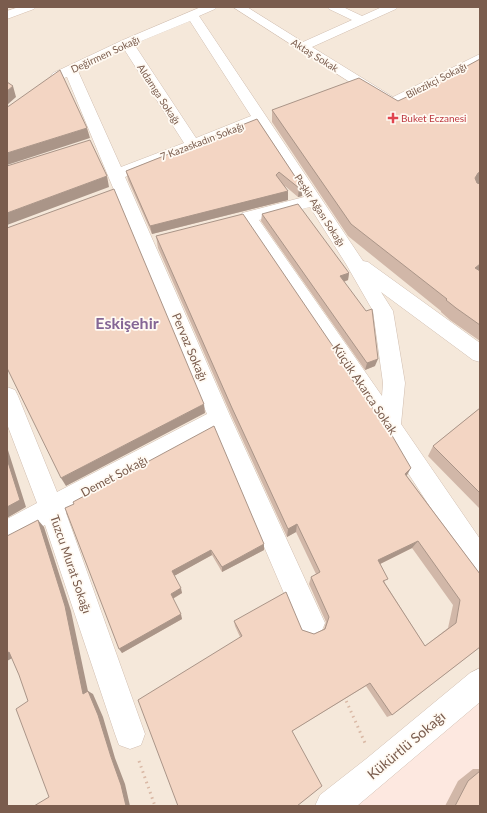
<svg xmlns="http://www.w3.org/2000/svg" width="487" height="813" font-family="Lato,sans-serif">
<style>
.residential{fill:#f5e8da}
.commercial{fill:#fde8e0}
.lines{fill:none;stroke-linecap:round;stroke-linejoin:round}
.street-casing{stroke:#d1beb0;stroke-width:1}
.secondary-casing{stroke:#d6c0b0;stroke-width:1}
.path{stroke:#d9b8a5;stroke-width:3;stroke-dasharray:1.5 4;stroke-linecap:butt}
.street{fill:#fff;fill-rule:evenodd}
.secondary{fill:#fff;fill-rule:evenodd}
.wall{fill:#d1b7a8;fill-rule:evenodd}
.shaded-wall{fill:#aa9588}
.building{fill:#f3d5c3;stroke:#aa9588;fill-rule:evenodd}
.health-dot{fill:#e0444e;stroke:#fffaf3;stroke-width:1.5}
.labels{text-anchor:middle;dominant-baseline:central;stroke-width:3.5;stroke-linejoin:round;paint-order:stroke}
.far-street-label{font-size:10px;fill:#7a5c4d;stroke:#fffaf3}
.far-health-label{font-size:10px;fill:#be3a42;stroke:#fffaf3;text-anchor:start}
.street-label{font-size:12px;fill:#7a5c4d;stroke:#fffaf3}
.near-street-label{font-size:14px;fill:#7a5c4d;stroke:#fffaf3}
.district-label{font-size:16px;font-weight:bold;fill:#846695;stroke:#fffaf3}
</style>
<rect width="100%" height="100%" fill="#fdf6ec"/>
<path class="residential" d="M 7,7 L 480,7 L 480,684 L 339,806 L 7,806 Z"/>
<path class="commercial" d="M 480,684 L 480,806 L 339,806 Z"/>
<g class="lines">
<g class="street-casing">
<path id="street" d="M 201,7 L 217,7 L 215,9 L 199,16 L 363,261 L 368,262 L 480,343 L 480,362 L 473,360 L 381,292 L 393,311 L 405,383 L 401,424 L 480,539 L 480,574 L 471,570 L 297,302 L 239,217 L 242,213 L 304,197 L 256,124 L 125,177 L 231,418 L 325,623 L 321,633 L 311,637 L 301,633 L 215,432 L 66,513 L 145,734 L 141,745 L 130,749 L 119,745 L 115,734 L 45,525 L 7,544 L 7,519 L 37,503 L 7,424 L 7,387 L 15,390 L 18,396 L 57,492 L 207,414 L 67,77 L 58,80 L 53,79 L 51,76 L 53,73 L 123,40 ZM 190,21 L 251,116 L 196,138 L 134,44 ZM 124,49 L 184,143 L 121,167 L 78,71 ZM 310,207 L 346,264 L 373,311 L 383,383 L 382,396 L 259,220 Z
M 233,7 L 247,7 L 303,42 L 352,20 L 329,9 L 327,7 L 343,7 L 362,16 L 382,7 L 398,7 L 396,9 L 312,47 L 393,97 L 480,54 L 480,63 L 392,107 L 387,106 Z
M 480,668 L 480,702 L 357,806 L 315,806 L 320,795 L 366,759 L 470,673 Z"/>
</g>
<g class="secondary-casing">
<path id="secondary" d="M 19,7 L 36,7 L 34,9 L 7,19 L 7,11 Z"/>
</g>
<path class="path" d="M 344,696 L 365,743
M 139,761 L 155,806"/>
<use href="#street" class="street"/>
<use href="#secondary" class="secondary"/>
</g>
<path class="wall" d="M 480,59 L 480,341 L 450,320 L 441,312 L 441,311 L 348,236 L 272,122 L 272,110 L 398,101 L 432,85 Z
M 257,119 L 302,187 L 302,196 L 298,197 L 285,186 L 288,200 L 152,234 L 128,180 L 126,171 Z
M 262,214 L 349,273 L 348,280 L 344,282 L 375,366 L 365,370 L 261,221 Z
M 156,236 L 347,367 L 346,370 L 407,476 L 480,574 L 480,647 L 392,715 L 387,717 L 366,686 L 292,731 L 297,806 L 240,637 L 235,626 L 234,621 L 302,630 L 314,634 L 324,629 L 326,622 L 309,584 L 311,577 L 316,574 L 296,532 L 287,537 L 232,417 L 158,248 ZM 412,548 L 453,605 L 448,628 L 425,646 L 385,583 L 380,564 Z
M 480,408 L 480,509 L 428,456 L 433,446 Z
M 65,508 L 264,550 L 222,572 L 212,555 L 174,576 L 182,593 L 173,599 L 182,619 L 122,653 Z
M 473,769 L 480,769 L 480,806 L 445,806 L 458,781 Z"/>
<path class="shaded-wall" d="M 13,86 L 16,97 L 7,105 L 7,91 Z
M 87,128 L 90,138 L 7,165 L 7,153 Z
M 480,172 L 480,184 L 473,185 L 475,178 L 478,173 Z
M 107,176 L 109,187 L 7,225 L 7,213 Z
M 302,187 L 302,196 L 298,197 L 299,188 Z
M 288,191 L 288,200 L 152,234 L 150,226 Z
M 480,264 L 480,273 L 475,268 Z
M 349,273 L 348,280 L 339,283 L 340,276 Z
M 378,359 L 375,366 L 365,370 L 367,363 Z
M 204,404 L 205,413 L 66,486 L 61,478 Z
M 7,447 L 26,507 L 7,518 Z
M 411,468 L 406,477 L 405,474 Z
M 38,520 L 44,527 L 71,611 L 89,696 L 83,694 Z
M 297,524 L 296,532 L 287,537 L 288,529 Z
M 418,541 L 412,548 L 374,567 L 378,560 Z
M 264,544 L 264,550 L 222,572 L 222,567 Z
M 211,550 L 212,555 L 174,576 L 172,571 Z
M 181,588 L 182,593 L 172,599 L 171,594 Z
M 181,614 L 182,619 L 122,653 L 119,649 Z
M 9,652 L 16,656 L 7,661 L 7,653 Z
M 88,691 L 93,694 L 103,717 L 115,758 L 125,784 L 130,806 L 126,806 L 111,757 Z"/>
<path class="building" d="M 480,59 L 480,172 L 478,173 L 475,178 L 477,183 L 480,184 L 480,264 L 475,268 L 480,271 L 480,325 L 456,308 L 446,300 L 447,299 L 351,224 L 272,110 L 359,78 L 398,101 L 432,85 Z
M 60,70 L 87,128 L 7,153 L 7,107 L 9,106 Z
M 7,82 L 13,86 L 7,91 Z
M 257,119 L 302,187 L 299,188 L 279,172 L 276,175 L 288,191 L 150,226 L 126,171 Z
M 90,140 L 107,176 L 7,213 L 7,166 Z
M 114,189 L 204,404 L 61,478 L 7,368 L 7,228 Z
M 298,204 L 349,273 L 340,276 L 366,311 L 372,309 L 378,359 L 367,363 L 262,214 Z
M 243,214 L 347,367 L 344,368 L 390,432 L 411,468 L 405,474 L 480,574 L 480,647 L 392,715 L 370,683 L 292,731 L 322,786 L 297,806 L 178,806 L 138,700 L 242,636 L 234,621 L 286,592 L 302,630 L 314,634 L 325,629 L 329,617 L 311,577 L 320,572 L 297,524 L 288,529 L 232,408 L 156,236 ZM 418,541 L 460,600 L 456,623 L 425,646 L 383,581 L 388,579 L 378,560 Z
M 480,408 L 480,493 L 433,446 Z
M 214,426 L 264,544 L 222,567 L 211,550 L 172,571 L 181,588 L 171,594 L 181,614 L 119,649 L 65,508 L 74,504 L 73,502 Z
M 7,459 L 20,500 L 7,507 Z
M 38,520 L 65,606 L 83,694 L 88,691 L 98,715 L 111,757 L 121,785 L 126,806 L 34,806 L 49,797 L 16,709 L 28,701 L 19,675 L 9,652 L 7,653 L 7,536 Z
M 480,771 L 480,806 L 455,806 L 468,781 Z"/>
<path class="health-dot" d="M391 112h4v4h4v4h-4v4h-4v-4h-4v-4h4z"/>
<g class="labels">
<g class="far-street-label">
<text transform="translate(105 54) rotate(-25)">Değirmen Sokağı</text>
<text transform="translate(315 55) rotate(32)">Aktaş Sokak</text>
<text transform="translate(436 80) rotate(-27)">Bilezikçi Sokağı</text>
<text transform="translate(159 94) rotate(57)">Aldamga Sokağı</text>
<text transform="translate(202 141) rotate(-21)">7 Kazaskadın Sokağı</text>
<text transform="translate(320 210) rotate(57)">Peşkir Ağası Sokağı</text>
</g>
<g class="far-health-label">
<text x="401" y="118">Buket Eczanesi</text>
</g>
<g class="street-label">
<text transform="translate(190 347) rotate(67)">Pervaz Sokağı</text>
<text transform="translate(365 389) rotate(56)">Küçük Akarca Sokak</text>
<text transform="translate(114 476) rotate(-28)">Demet Sokağı</text>
<text transform="translate(71 564) rotate(71)">Tuzcu Murat Sokağı</text>
</g>
<g class="near-street-label">
<text transform="translate(406 745) rotate(-40)">Kükürtlü Sokağı</text>
</g>
<g class="district-label">
<text x="127" y="322">Eskişehir</text>
</g>
</g>
<rect width="487" height="813" fill="none" stroke="#7a5c4d" stroke-width="16"/>
</svg>
